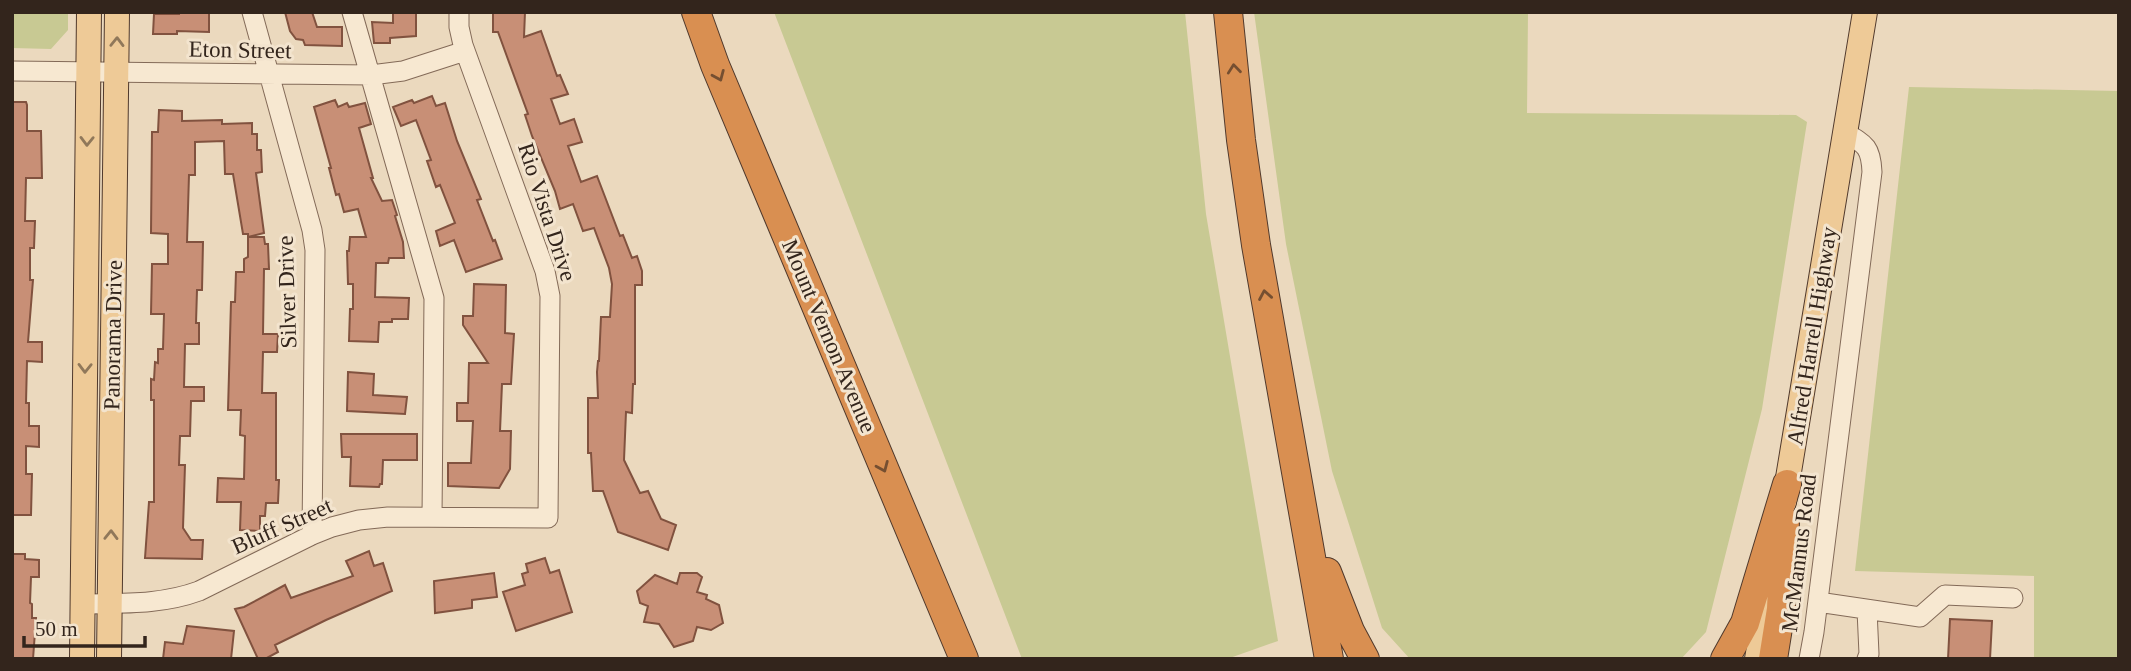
<svg xmlns="http://www.w3.org/2000/svg" width="2131" height="671" font-family="'Times New Roman',serif">
<style>
.green{fill:#c8c993}
.building{fill:#c88f76;stroke:#81523f;stroke-width:2}
.lines{fill:none;stroke-linecap:round;stroke-linejoin:round}
.minor-casing{stroke:#836a58;stroke-width:21}
.major-casing{stroke:#50392c;stroke-width:26}
.highway-casing{stroke:#50392c;stroke-width:30}
.minor{stroke:#f7e8d1;stroke-width:19}
.major{stroke:#eeca97;stroke-width:24}
.highway{stroke:#d98f51;stroke-width:28}
.oneway{stroke:#90785a}
.oneway2{stroke:#754f31}
.labels{text-anchor:middle;dominant-baseline:central;stroke-width:6;stroke-linejoin:round;paint-order:stroke}
.street-label{font-size:23px;fill:#33251c;stroke:#f3e4ce}
</style>
<rect width="100%" height="100%" fill="#ebd9be"/>
<path class="green" d="M 12,12 L 68,12 L 68,30 L 51,49 L 12,48 Z
M 774,12 L 1185,12 L 1206,214 L 1278,641 L 1227,659 L 1022,659 Z
M 1254,12 L 1528,12 L 1527,113 L 1796,115 L 1807,122 L 1762,409 L 1706,632 L 1681,659 L 1410,659 L 1382,628 L 1332,471 L 1286,244 Z
M 1909,87 L 2119,91 L 2119,659 L 2034,659 L 2034,576 L 1855,571 Z"/>
<path class="building" d="M 179,12 L 209,12 L 209,32 L 177,31 L 177,34 L 153,34 L 154,14 L 179,14 Z
M 285,12 L 312,12 L 317,27 L 342,27 L 342,46 L 305,45 L 303,40 L 296,39 L 290,31 Z
M 393,12 L 416,12 L 416,36 L 390,38 L 390,43 L 374,43 L 372,22 L 393,23 Z
M 493,12 L 525,12 L 524,37 L 541,31 L 557,76 L 560,75 L 568,94 L 551,99 L 560,124 L 574,119 L 582,142 L 568,146 L 581,182 L 597,176 L 620,236 L 623,235 L 632,258 L 637,256 L 642,271 L 642,285 L 635,285 L 635,384 L 633,384 L 632,413 L 626,412 L 624,460 L 640,493 L 648,491 L 661,519 L 676,525 L 668,550 L 618,532 L 603,491 L 593,491 L 591,453 L 588,453 L 588,398 L 598,398 L 597,372 L 598,361 L 599,361 L 601,317 L 610,317 L 612,284 L 609,268 L 594,228 L 583,231 L 573,204 L 560,209 L 555,191 L 532,136 L 525,115 L 528,114 L 498,32 L 493,32 Z
M 432,96 L 436,106 L 445,103 L 457,141 L 481,199 L 477,200 L 493,241 L 495,240 L 502,259 L 466,272 L 454,240 L 440,246 L 436,231 L 455,223 L 440,185 L 436,187 L 427,161 L 431,160 L 416,120 L 401,126 L 393,107 L 412,100 L 414,103 Z
M 335,100 L 338,107 L 347,103 L 349,107 L 365,103 L 371,124 L 359,128 L 373,178 L 371,178 L 382,201 L 392,200 L 397,215 L 395,216 L 403,242 L 404,258 L 389,258 L 388,263 L 376,263 L 375,297 L 409,298 L 408,319 L 392,319 L 392,322 L 379,322 L 378,342 L 349,341 L 350,309 L 353,309 L 353,284 L 348,284 L 347,251 L 349,251 L 350,237 L 366,237 L 358,209 L 344,212 L 339,194 L 336,195 L 329,168 L 331,168 L 314,107 Z
M 12,102 L 26,102 L 27,105 L 27,131 L 41,131 L 42,178 L 26,178 L 25,221 L 35,221 L 34,248 L 30,248 L 30,280 L 33,280 L 28,342 L 42,342 L 42,362 L 27,361 L 26,403 L 29,403 L 29,426 L 39,426 L 39,447 L 26,446 L 26,474 L 32,474 L 31,515 L 12,515 Z
M 159,110 L 182,111 L 182,121 L 222,120 L 222,124 L 252,123 L 252,134 L 257,134 L 257,150 L 261,150 L 262,172 L 256,173 L 264,233 L 248,237 L 248,234 L 243,234 L 233,174 L 225,174 L 224,141 L 195,142 L 195,175 L 189,175 L 187,242 L 203,242 L 202,290 L 197,290 L 196,323 L 199,323 L 199,344 L 185,344 L 184,387 L 204,387 L 204,401 L 191,401 L 190,436 L 180,436 L 179,465 L 185,465 L 183,528 L 191,540 L 203,540 L 202,559 L 145,558 L 149,502 L 154,502 L 154,400 L 151,400 L 151,379 L 154,380 L 155,362 L 158,363 L 158,349 L 163,349 L 164,314 L 151,314 L 152,264 L 168,264 L 168,234 L 151,233 L 152,132 L 158,132 Z
M 248,237 L 264,237 L 265,244 L 268,244 L 269,269 L 264,269 L 263,334 L 278,334 L 277,352 L 263,352 L 262,393 L 276,393 L 276,480 L 279,480 L 278,503 L 266,503 L 265,516 L 260,516 L 260,531 L 240,530 L 241,502 L 217,502 L 218,478 L 244,479 L 245,436 L 240,435 L 241,410 L 228,410 L 231,302 L 235,302 L 236,272 L 244,272 L 244,259 L 248,257 Z
M 474,284 L 506,285 L 505,333 L 514,334 L 511,384 L 502,384 L 500,431 L 511,431 L 510,469 L 499,488 L 448,486 L 448,463 L 471,463 L 473,421 L 457,421 L 457,403 L 468,403 L 469,363 L 488,363 L 463,325 L 463,316 L 473,316 Z
M 348,372 L 374,374 L 373,395 L 407,397 L 405,414 L 347,411 Z
M 341,434 L 417,434 L 417,460 L 383,460 L 382,484 L 380,484 L 379,487 L 350,486 L 351,457 L 342,457 Z
M 369,551 L 374,566 L 383,563 L 392,591 L 326,620 L 275,645 L 278,652 L 265,659 L 258,659 L 235,609 L 244,607 L 285,585 L 291,598 L 353,576 L 346,561 Z
M 12,554 L 25,554 L 25,559 L 39,560 L 39,577 L 31,577 L 30,603 L 32,604 L 32,618 L 36,618 L 33,659 L 12,659 Z
M 545,558 L 550,573 L 559,570 L 572,612 L 516,631 L 503,592 L 525,585 L 522,574 L 528,572 L 526,564 Z
M 494,573 L 497,597 L 472,600 L 472,608 L 435,613 L 434,581 Z
M 680,573 L 697,573 L 702,577 L 697,592 L 707,595 L 706,599 L 719,605 L 723,623 L 711,630 L 697,627 L 693,641 L 674,647 L 659,624 L 644,622 L 648,606 L 640,603 L 637,591 L 655,575 L 677,584 Z
M 1950,619 L 1992,621 L 1990,659 L 1948,659 Z
M 187,626 L 234,631 L 231,659 L 163,659 L 165,642 L 183,644 Z"/>
<g class="lines">
<g class="minor-casing">
<path id="minor" d="M 252,12 L 312,230 L 315,250 L 312,535
M 352,12 L 434,298 L 432,517
M 12,71 L 371,75 L 403,71 L 465,51
M 1818,602 L 1920,617 L 1945,595 L 2013,598
M 82,604 C 122,603 161,605 199,591 L 312,535 L 332,527 L 359,520 L 388,517 L 548,518 L 550,296 L 545,271 L 463,45 L 459,27 L 459,12
M 1809,659 L 1814,632 L 1872,172 C 1871,148 1866,144 1845,133
M 1867,659 L 1869,654 L 1867,610"/>
</g>
<g class="major-casing">
<path id="major" d="M 1784,502 L 1865,12
M 82,659 L 89,12
M 109,659 L 117,12
M 1757,659 L 1773,565"/>
</g>
<g class="highway-casing">
<path id="highway" d="M 696,12 L 715,65 L 964,659
M 1228,12 L 1241,140 L 1256,245 L 1329,659
M 1327,572 L 1350,631 L 1365,659
M 1725,659 L 1745,623 L 1787,484
M 1773,659 L 1781,609 L 1785,522"/>
</g>
<use href="#minor" class="minor"/>
<use href="#major" class="major"/>
<use href="#highway" class="highway"/>
</g>
<defs><path id="oneway-chevron" d="M-2-3.5L2.5 0L-2 3.5" fill="none" stroke-width="1.6" stroke-linecap="round" stroke-linejoin="round" transform="scale(1.75)"/></defs>
<g class="oneway">
<use href="#oneway-chevron" transform="translate(117 42) rotate(-89)"/>
<use href="#oneway-chevron" transform="translate(87 141) rotate(91)"/>
<use href="#oneway-chevron" transform="translate(85 368) rotate(91)"/>
<use href="#oneway-chevron" transform="translate(111 535) rotate(-89)"/>
</g>
<g class="oneway2">
<use href="#oneway-chevron" transform="translate(1234 69) rotate(-96)"/>
<use href="#oneway-chevron" transform="translate(719 76) rotate(67)"/>
<use href="#oneway-chevron" transform="translate(1265 295) rotate(-100)"/>
<use href="#oneway-chevron" transform="translate(883 467) rotate(67)"/>
</g>
<g class="labels">
<g class="street-label">
<text transform="translate(240 50) rotate(1)">Eton Street</text>
<text transform="translate(547 212) rotate(72)">Rio Vista Drive</text>
<text transform="translate(287 292) rotate(-92)">Silver Drive</text>
<text transform="translate(113 335) rotate(-89)">Panorama Drive</text>
<text transform="translate(829 336) rotate(67)">Mount Vernon Avenue</text>
<text transform="translate(1812 336) rotate(-81)">Alfred Harrell Highway</text>
<text transform="translate(282 526) rotate(-24)">Bluff Street</text>
<text transform="translate(1799 553) rotate(-83)">McMannus Road</text>
</g>
</g>
<rect width="2131" height="671" fill="none" stroke="#33251c" stroke-width="28"/>
<path d="M24 636v10h121v-10" fill="none" stroke="#33251c" stroke-width="3.5"/>
<text x="35" y="636" font-size="21" fill="#33251c" stroke="#f3e4ce" stroke-width="5" paint-order="stroke">50 m</text>
</svg>
